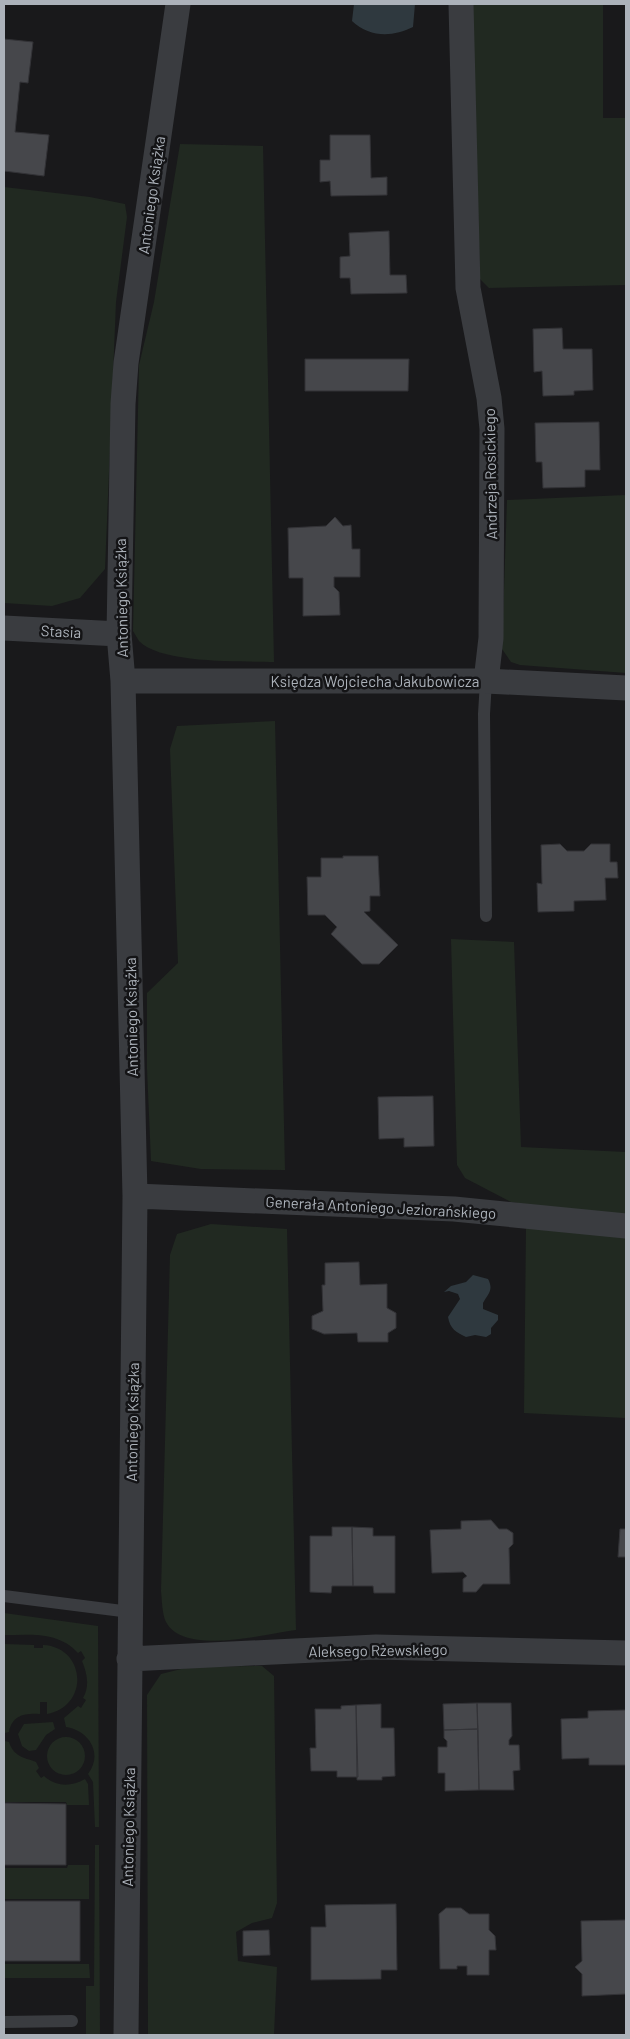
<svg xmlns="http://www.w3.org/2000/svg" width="630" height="2039" font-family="Barlow,sans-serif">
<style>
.green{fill:#212921}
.water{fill:#2f393f}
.building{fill:#46474b;stroke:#333337}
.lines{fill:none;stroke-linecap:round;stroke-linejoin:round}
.service{stroke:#3a3c40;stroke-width:12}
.minor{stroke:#3a3c40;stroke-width:25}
.labels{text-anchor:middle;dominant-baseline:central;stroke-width:5;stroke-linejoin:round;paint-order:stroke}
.street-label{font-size:15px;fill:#acb2ba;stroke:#141416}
</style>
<rect width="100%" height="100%" fill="#19191b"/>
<path class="green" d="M 472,4 L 603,4 L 603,118 L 626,118 L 626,285 L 489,288 L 480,279 Z
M 180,144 L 263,146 L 274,662 C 242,661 161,664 139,641 C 137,638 135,634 133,631 L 139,365 L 154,302 Z
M 4,187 L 90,197 L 125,204 L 127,217 L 116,302 L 105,569 L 80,598 L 52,606 L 4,603 Z
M 626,495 L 626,673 L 520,665 L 511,662 L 502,649 L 507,500 Z
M 275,721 L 285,1170 L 201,1169 L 151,1161 L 147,1069 L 147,993 L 178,963 L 170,749 L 177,726 Z
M 451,939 L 514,942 L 521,1147 L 626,1152 L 626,1218 L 511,1202 L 465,1178 L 457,1165 Z
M 211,1224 L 287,1229 L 296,1630 C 265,1634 184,1656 166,1622 C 162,1614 162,1600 161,1591 L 170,1255 L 177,1234 Z
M 526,1227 L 626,1235 L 626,1418 L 524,1413 Z
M 4,1613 L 98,1626 L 99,1827 L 95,1827 L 93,1782 L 88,1774 C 104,1753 88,1730 66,1727 L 64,1718 L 78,1706 L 81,1708 L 86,1700 L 83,1698 C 90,1686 87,1673 82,1661 L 85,1658 L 81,1651 L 78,1653 C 58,1631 31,1635 4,1635 Z
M 4,1644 L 34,1645 L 34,1648 L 43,1648 L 43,1645 C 86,1647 90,1706 47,1714 L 47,1702 L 40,1702 L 40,1714 C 25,1713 12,1715 9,1732 L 5,1733 L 5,1741 L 9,1742 C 14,1757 23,1757 36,1762 L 39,1768 L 36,1771 L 41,1778 L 44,1776 C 56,1787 71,1787 85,1779 L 88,1784 L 89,1805 L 67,1805 L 66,1802 L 4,1802 Z
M 262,1666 L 274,1676 L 277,1903 L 272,1918 L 252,1923 L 236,1932 L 238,1961 L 277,1967 L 274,2035 L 148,2035 L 147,1695 L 161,1674 L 189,1667 Z
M 53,1722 L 55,1729 L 46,1735 L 36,1750 L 29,1751 L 22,1746 L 18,1734 L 24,1724 Z
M47 1756a19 19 0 1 1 38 0a19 19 0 1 1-38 0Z
M 95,1845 L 99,1845 L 100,2035 L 86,2035 L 86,1986 L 94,1986 Z
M 68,1865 L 89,1865 L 89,1899 L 4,1899 L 4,1868 L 67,1868 Z
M 4,1964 L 89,1964 L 90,1978 L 4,1978 Z"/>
<path class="water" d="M 354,4 L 415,4 L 413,27 C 393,37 370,38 352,21 Z
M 473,1275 L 488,1279 C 494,1290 488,1294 483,1303 L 483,1309 L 498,1315 L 498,1320 L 491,1328 L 491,1334 L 486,1337 L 475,1335 L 466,1337 C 456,1332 450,1329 448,1317 L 460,1299 L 458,1294 L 449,1291 L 444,1292 L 451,1286 L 466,1282 Z"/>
<path class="building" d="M 4,39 L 33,42 L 28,83 L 20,82 L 15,132 L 49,135 L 44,176 L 4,171 Z
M 330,135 L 370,135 L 371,178 L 387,177 L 387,195 L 331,196 L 330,181 L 320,182 L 320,160 L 330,160 Z
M 389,231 L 390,275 L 406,275 L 407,293 L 351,294 L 350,278 L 340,278 L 340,257 L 350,256 L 349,233 Z
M 562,328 L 563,349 L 592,349 L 593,390 L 574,391 L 574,395 L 543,396 L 542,371 L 534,372 L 533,329 Z
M 305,359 L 409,359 L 408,391 L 305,391 Z
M 599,422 L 600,470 L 585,470 L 585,487 L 543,488 L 542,462 L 536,462 L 535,423 Z
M 335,517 L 343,526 L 351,525 L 352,549 L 360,549 L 360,577 L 334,577 L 334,587 L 339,592 L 340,615 L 303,616 L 303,578 L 289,578 L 288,528 L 326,526 Z
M 560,844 L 567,851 L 584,851 L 591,844 L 610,844 L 610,862 L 617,862 L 618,878 L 605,878 L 606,900 L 574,901 L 574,911 L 538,912 L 537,883 L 542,884 L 541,845 Z
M 343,856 L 378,856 L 380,896 L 370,896 L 370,911 L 364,912 L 398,945 L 379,964 L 362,964 L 331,934 L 337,927 L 325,915 L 308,915 L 307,877 L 321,877 L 321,858 L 343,858 Z
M 433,1096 L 434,1146 L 404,1147 L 404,1138 L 379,1139 L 378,1097 Z
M 359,1262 L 360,1285 L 387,1284 L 387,1308 L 396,1313 L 396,1328 L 388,1333 L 388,1342 L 358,1342 L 357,1333 L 324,1334 L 312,1329 L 312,1316 L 323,1311 L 322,1285 L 325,1285 L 325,1263 Z
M 491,1520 L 499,1529 L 507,1529 L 513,1533 L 513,1544 L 509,1548 L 510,1584 L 483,1584 L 476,1592 L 463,1592 L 463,1579 L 467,1576 L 463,1572 L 432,1573 L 430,1530 L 461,1529 L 461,1521 Z
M 332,1527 L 352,1527 L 353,1586 L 332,1586 L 331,1593 L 310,1592 L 310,1536 L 332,1536 Z
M 352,1527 L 373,1528 L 373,1536 L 395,1536 L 395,1593 L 374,1593 L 373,1586 L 353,1586 Z
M 620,1529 L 626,1529 L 626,1557 L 618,1557 Z
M 477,1703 L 478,1729 L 444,1730 L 443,1704 Z
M 477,1703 L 511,1703 L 512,1736 L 509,1740 L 509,1745 L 519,1745 L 520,1770 L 513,1771 L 514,1790 L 479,1790 Z
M 381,1704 L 381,1728 L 394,1728 L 395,1776 L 382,1777 L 382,1780 L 357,1780 L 356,1705 Z
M 356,1705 L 358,1777 L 337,1777 L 337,1771 L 311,1771 L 310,1748 L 316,1748 L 315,1709 L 341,1709 L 341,1706 Z
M 626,1710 L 626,1765 L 589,1765 L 589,1758 L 562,1759 L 561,1719 L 588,1718 L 588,1711 Z
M 478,1729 L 479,1790 L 445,1791 L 445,1773 L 438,1773 L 438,1747 L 447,1747 L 447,1741 L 444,1738 L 444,1730 Z
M 4,1803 L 66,1804 L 66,1865 L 4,1865 Z
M 4,1901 L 80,1901 L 80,1961 L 4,1961 Z
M 396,1904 L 397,1970 L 381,1970 L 381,1979 L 311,1980 L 311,1927 L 326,1927 L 325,1905 Z
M 446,1908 L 461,1908 L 469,1914 L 489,1914 L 489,1930 L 495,1936 L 496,1950 L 489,1950 L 489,1975 L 467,1975 L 467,1966 L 457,1966 L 457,1969 L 440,1969 L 439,1914 Z
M 626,1920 L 626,1994 L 582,1996 L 582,1974 L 575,1967 L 582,1961 L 581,1921 Z
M 269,1930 L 270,1955 L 243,1956 L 243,1931 Z"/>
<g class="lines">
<path class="service" d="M 486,916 L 484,714 L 486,681
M 4,1596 L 130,1612
M 4,2022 L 72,2021"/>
<path class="minor" d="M 461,4 L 468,288 L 489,398 L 492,429 L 491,638 L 486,681
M 4,628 L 119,634
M 123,681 L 486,681 L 626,688
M 135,1196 L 454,1209 L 626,1226
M 129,1659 L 376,1647 L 626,1653
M 126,2035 L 135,1196 L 123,681 L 119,634 L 123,404 L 126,363 L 178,4"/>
</g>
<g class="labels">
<g class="street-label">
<text transform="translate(151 195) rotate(-82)">Antoniego Książka</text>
<text transform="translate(490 474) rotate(-91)">Andrzeja Rosickiego</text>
<text transform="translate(121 598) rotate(-91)">Antoniego Książka</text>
<text transform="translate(61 631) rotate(3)">Stasia</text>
<text x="375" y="681">Księdza Wojciecha Jakubowicza</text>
<text transform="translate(131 1017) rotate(-91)">Antoniego Książka</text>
<text transform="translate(381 1207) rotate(3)">Generała Antoniego Jeziorańskiego</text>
<text transform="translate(132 1422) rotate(-89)">Antoniego Książka</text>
<text transform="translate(378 1650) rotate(-1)">Aleksego Rżewskiego</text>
<text transform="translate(128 1827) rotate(-89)">Antoniego Książka</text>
</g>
</g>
<rect width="630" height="2039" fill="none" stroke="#acb2ba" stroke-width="10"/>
</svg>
